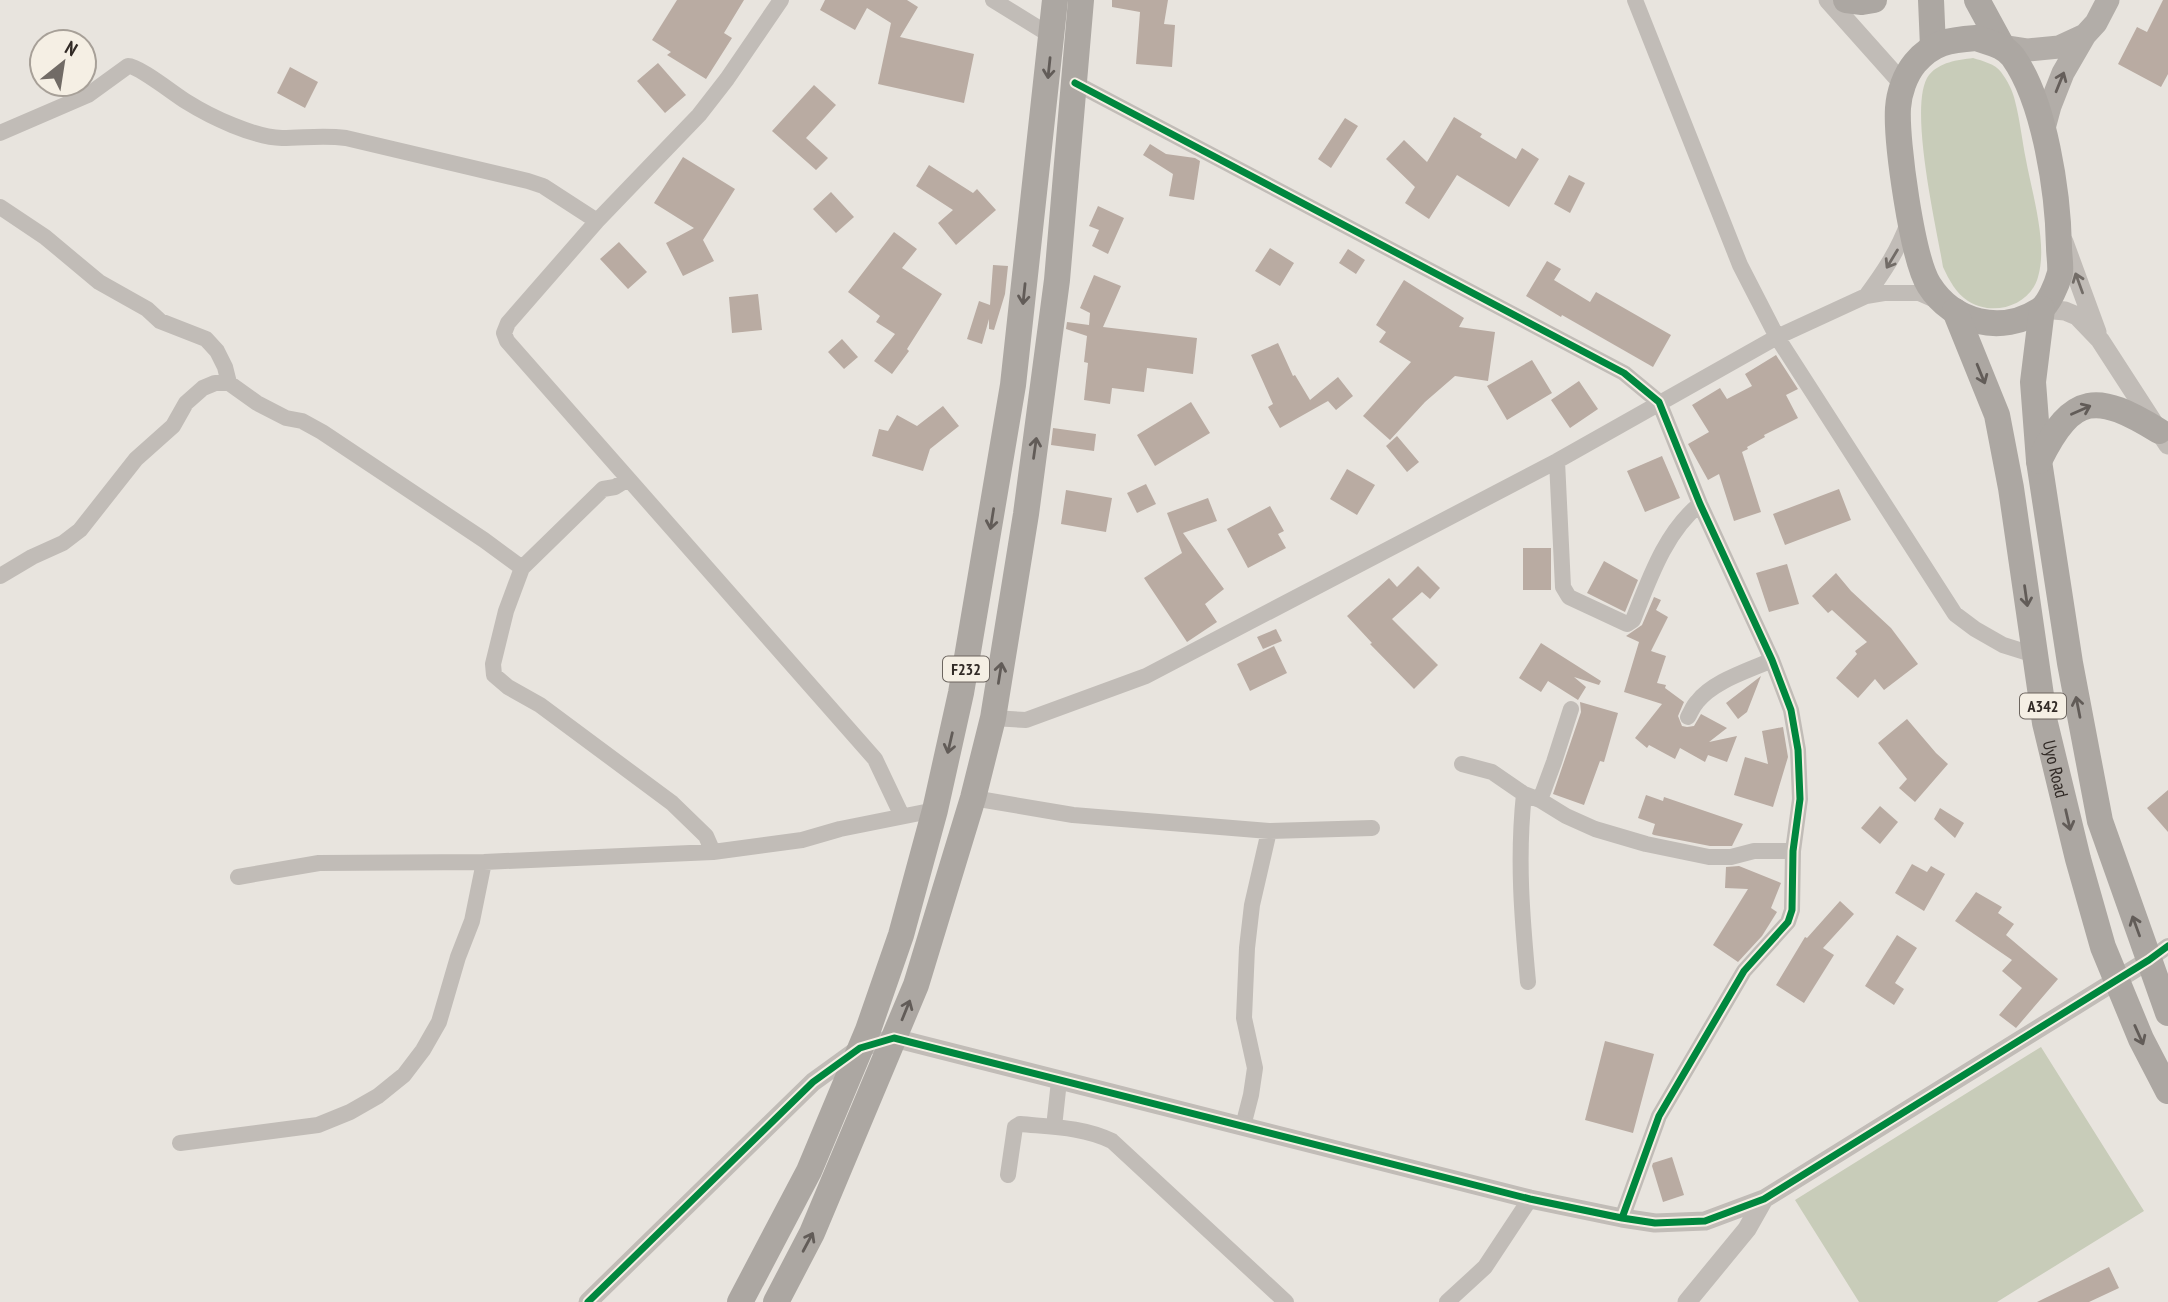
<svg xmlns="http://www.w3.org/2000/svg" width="2168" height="1302" font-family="'PT Sans Narrow',sans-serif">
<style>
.green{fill:#c8ccb9}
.building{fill:#b9aba2}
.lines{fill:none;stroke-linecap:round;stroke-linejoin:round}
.minor{stroke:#c1bcb7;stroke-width:16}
.tertiary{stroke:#c1bcb7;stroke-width:19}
.secondary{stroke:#b2ada8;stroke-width:23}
.trunk{stroke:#aca7a2;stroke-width:26}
.cycleway-casing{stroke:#f5efe4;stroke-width:11}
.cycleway{stroke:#00873e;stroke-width:7}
.oneway{stroke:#625c58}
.oneway2{stroke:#655e5a}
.oneway3{stroke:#726c67}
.labels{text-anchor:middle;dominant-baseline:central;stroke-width:5;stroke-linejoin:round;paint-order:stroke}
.shield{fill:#f5efe4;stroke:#6c655f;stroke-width:2}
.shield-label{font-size:16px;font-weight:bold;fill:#312a26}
.street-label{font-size:18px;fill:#312a26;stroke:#f5efe4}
</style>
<rect width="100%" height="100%" fill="#e8e4de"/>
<path class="green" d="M 1973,58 C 1983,61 1995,64 2001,72 C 2007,80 2013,91 2015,101 C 2020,120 2022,140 2026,160 C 2032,193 2048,244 2038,277 C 2030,306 1993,317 1968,301 C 1956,293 1949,280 1943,267 C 1937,229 1907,103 1929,75 C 1940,62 1957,60 1973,58 Z
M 2041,1047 L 2144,1211 L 1997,1302 L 1859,1302 L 1795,1200 Z"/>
<path class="building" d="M 677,0 L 744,0 L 724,33 L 732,38 L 706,79 L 667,55 L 671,52 L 652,40 Z
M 825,0 L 907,0 L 918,7 L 900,37 L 974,54 L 964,103 L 878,84 L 891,23 L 867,8 L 855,30 L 820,10 Z
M 1112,0 L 1168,0 L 1164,24 L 1175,25 L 1172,67 L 1136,64 L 1140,12 L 1112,7 Z
M 2163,0 L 2168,0 L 2168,74 L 2161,87 L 2118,64 L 2137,27 L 2147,32 Z
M 658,63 L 686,95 L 665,113 L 637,81 Z
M 290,67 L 318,82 L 305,108 L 277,93 Z
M 814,85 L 836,105 L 806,138 L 828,158 L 816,170 L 772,131 Z
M 1454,117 L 1482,134 L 1480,137 L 1516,159 L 1522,148 L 1539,159 L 1509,207 L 1457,175 L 1429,219 L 1405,203 L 1415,187 L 1386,159 L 1404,140 L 1427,162 Z
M 1345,118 L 1358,126 L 1331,168 L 1318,159 Z
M 1150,144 L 1166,154 L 1195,158 L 1200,161 L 1194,200 L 1169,196 L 1173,174 L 1143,155 Z
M 683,157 L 735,189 L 703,240 L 714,261 L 683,276 L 666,243 L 694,228 L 654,203 Z
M 929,165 L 973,193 L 977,189 L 996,210 L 956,245 L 938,223 L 953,210 L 916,186 Z
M 1569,175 L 1585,183 L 1570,213 L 1554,204 Z
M 831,192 L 854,217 L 836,233 L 813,209 Z
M 1098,206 L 1124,218 L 1108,254 L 1092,246 L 1099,230 L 1089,226 Z
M 894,232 L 917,249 L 902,268 L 942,294 L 907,349 L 909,351 L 892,374 L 874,361 L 895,334 L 876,322 L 880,316 L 848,292 Z
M 619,242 L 647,272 L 628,289 L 600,259 Z
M 1270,248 L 1294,263 L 1280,286 L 1255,271 Z
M 1348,249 L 1365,260 L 1356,274 L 1339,263 Z
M 1547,261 L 1561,269 L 1554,280 L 1590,302 L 1596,292 L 1671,335 L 1653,367 L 1562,315 L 1561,317 L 1526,296 Z
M 993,265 L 1008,266 L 1005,294 L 994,330 L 989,329 L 989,319 L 982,344 L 967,339 L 979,301 L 990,305 Z
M 1094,275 L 1121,286 L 1103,327 L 1197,338 L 1193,374 L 1147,368 L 1144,392 L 1112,388 L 1110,404 L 1084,400 L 1088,363 L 1084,362 L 1087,336 L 1066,329 L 1067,322 L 1089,325 L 1090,313 L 1080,308 Z
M 1404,280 L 1464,318 L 1459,327 L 1495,332 L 1488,381 L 1455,376 L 1425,402 L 1390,440 L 1363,416 L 1411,362 L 1379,342 L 1386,332 L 1376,325 Z
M 758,294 L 762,330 L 732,333 L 729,297 Z
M 842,339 L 858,357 L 844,369 L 828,352 Z
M 1278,343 L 1293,376 L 1295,375 L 1310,400 L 1338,377 L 1353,396 L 1336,410 L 1328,401 L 1280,428 L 1268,407 L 1273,404 L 1251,355 Z
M 1776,355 L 1798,389 L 1786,395 L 1798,418 L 1764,435 L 1765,437 L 1747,447 L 1748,449 L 1742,452 L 1761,512 L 1734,521 L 1719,474 L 1708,480 L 1688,444 L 1709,432 L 1692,405 L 1720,388 L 1727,399 L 1752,386 L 1745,374 Z
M 1532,360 L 1552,393 L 1507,420 L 1487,386 Z
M 1579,381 L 1598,409 L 1570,428 L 1551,400 Z
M 1191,402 L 1210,433 L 1155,466 L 1137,435 Z
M 943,406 L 959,426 L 930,449 L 923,471 L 872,456 L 879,429 L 888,431 L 897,415 L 917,426 Z
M 1053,428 L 1096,434 L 1094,451 L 1051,445 Z
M 1397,436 L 1419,462 L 1407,472 L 1386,446 Z
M 1662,456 L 1680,498 L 1645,512 L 1627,471 Z
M 1347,469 L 1375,485 L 1357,515 L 1330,499 Z
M 1146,484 L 1156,504 L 1137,513 L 1127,493 Z
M 1839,489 L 1851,520 L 1785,545 L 1773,514 Z
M 1066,490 L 1112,498 L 1106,532 L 1061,524 Z
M 1208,498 L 1217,521 L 1183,533 L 1224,589 L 1205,604 L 1217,622 L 1187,642 L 1144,578 L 1182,553 L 1167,513 Z
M 1270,506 L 1284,531 L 1278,534 L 1286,548 L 1248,568 L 1227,529 Z
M 1523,548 L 1551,548 L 1551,590 L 1523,590 Z
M 1604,561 L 1638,580 L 1625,612 L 1587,593 Z
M 1787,564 L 1799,604 L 1769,612 L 1756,573 Z
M 1418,566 L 1440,588 L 1430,599 L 1422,592 L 1392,619 L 1438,665 L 1414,689 L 1370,644 L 1372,643 L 1347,616 L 1389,578 L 1397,587 Z
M 1836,573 L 1851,591 L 1891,628 L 1918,664 L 1884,690 L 1875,679 L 1858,698 L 1836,678 L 1857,654 L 1855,651 L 1867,642 L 1832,610 L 1828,613 L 1812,596 Z
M 1654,597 L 1661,600 L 1656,610 L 1668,617 L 1651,651 L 1666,656 L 1657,683 L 1666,685 L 1665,688 L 1684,702 L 1678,716 L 1682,726 L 1687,727 L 1694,726 L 1701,714 L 1727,728 L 1709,742 L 1737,736 L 1727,762 L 1708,755 L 1705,762 L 1680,748 L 1675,759 L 1649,745 L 1647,748 L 1635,738 L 1662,704 L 1624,692 L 1639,642 L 1626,636 L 1642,625 Z
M 1276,629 L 1282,641 L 1263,649 L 1257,637 Z
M 1541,643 L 1601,681 L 1599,685 L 1574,677 L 1586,687 L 1578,700 L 1548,681 L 1541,692 L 1519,678 Z
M 1274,646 L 1287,673 L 1250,691 L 1237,664 Z
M 1761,676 L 1747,712 L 1738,719 L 1726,703 Z
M 1580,702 L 1618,713 L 1604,762 L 1600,761 L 1584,805 L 1553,794 L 1581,712 Z
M 1907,719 L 1936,753 L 1948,764 L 1915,802 L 1899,788 L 1907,779 L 1878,743 Z
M 1783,727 L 1788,757 L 1773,807 L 1734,795 L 1745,757 L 1768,764 L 1762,731 Z
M 2168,790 L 2168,832 L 2147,808 Z
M 1646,795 L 1663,801 L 1664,797 L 1743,824 L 1732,846 L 1710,846 L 1654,835 L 1652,834 L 1655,824 L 1638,818 Z
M 1880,806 L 1898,822 L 1880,844 L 1861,828 Z
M 1940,808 L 1964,823 L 1955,838 L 1934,819 Z
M 1912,864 L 1927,872 L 1931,866 L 1945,874 L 1924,911 L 1895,893 Z
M 1739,866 L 1781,883 L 1771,908 L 1777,912 L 1762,936 L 1738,962 L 1713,945 L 1748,889 L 1725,888 L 1726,867 Z
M 1976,892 L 2002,907 L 1998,913 L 2014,924 L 2006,935 L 2058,979 L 2016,1028 L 1999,1015 L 2022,988 L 2002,971 L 2012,960 L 1955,921 Z
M 1840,901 L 1854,914 L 1823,948 L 1834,955 L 1804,1003 L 1776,985 L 1805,937 L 1807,938 Z
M 1897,935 L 1917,948 L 1895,983 L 1904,989 L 1894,1005 L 1865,986 Z
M 1605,1041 L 1654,1054 L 1633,1133 L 1585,1120 Z
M 1672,1157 L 1684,1195 L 1663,1202 L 1652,1166 L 1653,1163 Z
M 2109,1267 L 2119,1288 L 2089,1302 L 2037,1302 Z"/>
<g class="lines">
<path class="minor" d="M 781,0 L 727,79 L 699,115 L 597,221 L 508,323 L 504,333 L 507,341 L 875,759 L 902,816
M 993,0 L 1053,37
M 1635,0 L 1740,265 L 1777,337 L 1955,614 L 1975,629 L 2003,645 L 2035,655
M 1075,83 L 1624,373 L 1659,402 L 1700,504 L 1772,660 L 1791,710 L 1798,750 L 1800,799 L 1793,851 L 1792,910 L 1788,922 L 1744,971 L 1659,1116 L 1622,1218
M 0,133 L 88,95 L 128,66 C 139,66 174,94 187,102 C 211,117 253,137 282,138 C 305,138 322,135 346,138 L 528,181 L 543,186 L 597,221
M 0,207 L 45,237 L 99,282 L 147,309 L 160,321 L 206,339 L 217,351 L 225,367 L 229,383
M 1866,296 C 1883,273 1898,251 1908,223
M 1557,461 L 1563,587 L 1569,597 L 1627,624 L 1633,620 C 1649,580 1665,532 1700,504
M 628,479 L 615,487 L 603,489 L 522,568 L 506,611 L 493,664 L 494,675 L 508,687 L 540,705 L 672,803 L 706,836 L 713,852
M 0,576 L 32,557 L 63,543 L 80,530 L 136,459 L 173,426 L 186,403 L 203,388 L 215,383 L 229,383 L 257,403 L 286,418 L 302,421 L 322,432 L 484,540 L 522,568
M 1688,717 C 1691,712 1693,706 1697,702 C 1713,681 1748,671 1772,660
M 993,718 L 1026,720 L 1146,676 L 1557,461 L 1777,337 L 1866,296 L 1884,293 L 1919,293 L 1937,301
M 1462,764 L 1492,772 L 1524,794 L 1540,800 L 1566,816 L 1595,829 L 1646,844 L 1709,857 L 1731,857 L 1754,851 L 1793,851
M 1524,794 C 1517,859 1522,917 1528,982
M 973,798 L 1073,815 L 1269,831 L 1372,828
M 1540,800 L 1554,762 L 1571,709
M 238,877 L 319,863 L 484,862 L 713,852 L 802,840 L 840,829 L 935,810
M 2149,960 L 2168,946
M 1243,1126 L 1251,1095 L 1255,1068 L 1244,1018 L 1247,948 L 1252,905 L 1269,831
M 1054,1127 L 1059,1081
M 180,1143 L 318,1125 L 350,1112 L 378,1096 L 404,1075 L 423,1050 L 439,1022 L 458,957 L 472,921 L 484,862
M 1008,1175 L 1015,1127 L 1020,1124 C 1052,1127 1083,1127 1112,1141 L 1286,1302
M 1447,1302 L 1485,1267 L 1530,1199"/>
<path class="tertiary" d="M 1828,0 L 1903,84
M 2064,242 L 2097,332
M 2042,309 L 2065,311 L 2077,316 L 2100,340 L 2168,445
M 588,1302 L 813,1082 L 860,1048 L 894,1038 L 1530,1199 L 1622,1218 L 1655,1223 L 1705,1221 L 1764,1199 L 2149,960
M 1687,1302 L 1747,1229 L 1764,1199"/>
<path class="secondary" d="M 2002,46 L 2028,50 L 2059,47 L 2085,35
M 2043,132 L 2050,106 L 2063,73 L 2085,35 L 2096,23 L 2108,0"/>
<g class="trunk">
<path d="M 1846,0 L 1862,2 L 1874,0"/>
<path d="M 1931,0 L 1933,47"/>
<path d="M 1977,0 L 2002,46"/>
<path d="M 1976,38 C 1990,43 2004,45 2013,57 C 2045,102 2058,193 2059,247 C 2059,255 2061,265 2060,273 C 2057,284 2049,304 2040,310 C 2001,335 1953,323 1929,285 C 1912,258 1896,141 1898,108 C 1899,93 1905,75 1915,63 C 1933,42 1949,40 1976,38 Z"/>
<path d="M 2042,309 L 2033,382 L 2039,461 L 2070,663 L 2100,821 L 2168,1013"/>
<path id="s1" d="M 1955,311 L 1997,415 L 2011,488 L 2045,723 L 2078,859 L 2103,947 L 2141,1039 L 2168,1091"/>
<path d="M 2039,461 C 2073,392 2097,393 2159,431"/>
<path d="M 740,1302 L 809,1171 L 868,1030 L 901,935 L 935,810 L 961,693 L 1013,385 L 1055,0"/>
<path d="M 776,1302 L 812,1233 L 916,985 L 973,798 L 993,718 L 1026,514 L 1057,280 L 1081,0"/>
</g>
<g class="cycleway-casing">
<path id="cycleway" d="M 1075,83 L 1624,373 L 1659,402 L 1700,504 L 1772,660 L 1791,710 L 1798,750 L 1800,799 L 1793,851 L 1792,910 L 1788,922 L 1744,971 L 1659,1116 L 1622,1218
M 588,1302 L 813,1082 L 860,1048 L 894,1038 L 1530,1199 L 1622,1218 L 1655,1223 L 1705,1221 L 1764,1199 L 2149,960 L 2168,946"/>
</g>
<use href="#cycleway" class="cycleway"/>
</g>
<defs><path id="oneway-shaft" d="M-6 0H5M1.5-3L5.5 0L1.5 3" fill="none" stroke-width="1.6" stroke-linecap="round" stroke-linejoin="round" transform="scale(1.75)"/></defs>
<g class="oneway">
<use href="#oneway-shaft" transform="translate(1049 68) rotate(96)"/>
<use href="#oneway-shaft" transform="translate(1024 294) rotate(96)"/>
<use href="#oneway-shaft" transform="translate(1981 374) rotate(68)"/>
<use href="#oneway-shaft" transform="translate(2081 410) rotate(-24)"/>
<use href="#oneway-shaft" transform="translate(1035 448) rotate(-82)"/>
<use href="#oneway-shaft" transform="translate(992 519) rotate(99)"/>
<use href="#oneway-shaft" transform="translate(2026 596) rotate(82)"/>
<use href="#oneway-shaft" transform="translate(1000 673) rotate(-81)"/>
<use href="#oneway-shaft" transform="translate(2078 707) rotate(-101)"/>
<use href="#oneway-shaft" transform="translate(950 743) rotate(103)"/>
<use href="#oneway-shaft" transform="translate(2068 820) rotate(77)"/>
<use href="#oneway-shaft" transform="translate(2136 926) rotate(-110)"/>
<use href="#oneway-shaft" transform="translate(906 1010) rotate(-68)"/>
<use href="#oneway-shaft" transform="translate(2139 1035) rotate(66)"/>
<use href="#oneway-shaft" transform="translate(808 1242) rotate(-62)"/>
</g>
<use class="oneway2" href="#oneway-shaft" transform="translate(2060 82) rotate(-68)"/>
<g class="oneway3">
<use href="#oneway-shaft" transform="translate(1892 259) rotate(121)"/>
<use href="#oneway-shaft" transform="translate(2079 283) rotate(-110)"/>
</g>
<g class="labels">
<g class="shield">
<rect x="943" y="656.5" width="46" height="25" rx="5"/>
<rect x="2020" y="693.5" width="46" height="25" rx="5"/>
</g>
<g class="shield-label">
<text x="966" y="669">F232</text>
<text x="2043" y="706">A342</text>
</g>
<g class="street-label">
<text stroke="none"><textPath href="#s1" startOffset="471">Uyo Road</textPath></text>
</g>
</g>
<g transform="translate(63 63) rotate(30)"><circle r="33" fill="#f5efe4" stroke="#a7a098" stroke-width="2"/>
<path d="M0-5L12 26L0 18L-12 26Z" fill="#716b66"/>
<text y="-10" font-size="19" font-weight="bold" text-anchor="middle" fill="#312a26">N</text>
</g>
</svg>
